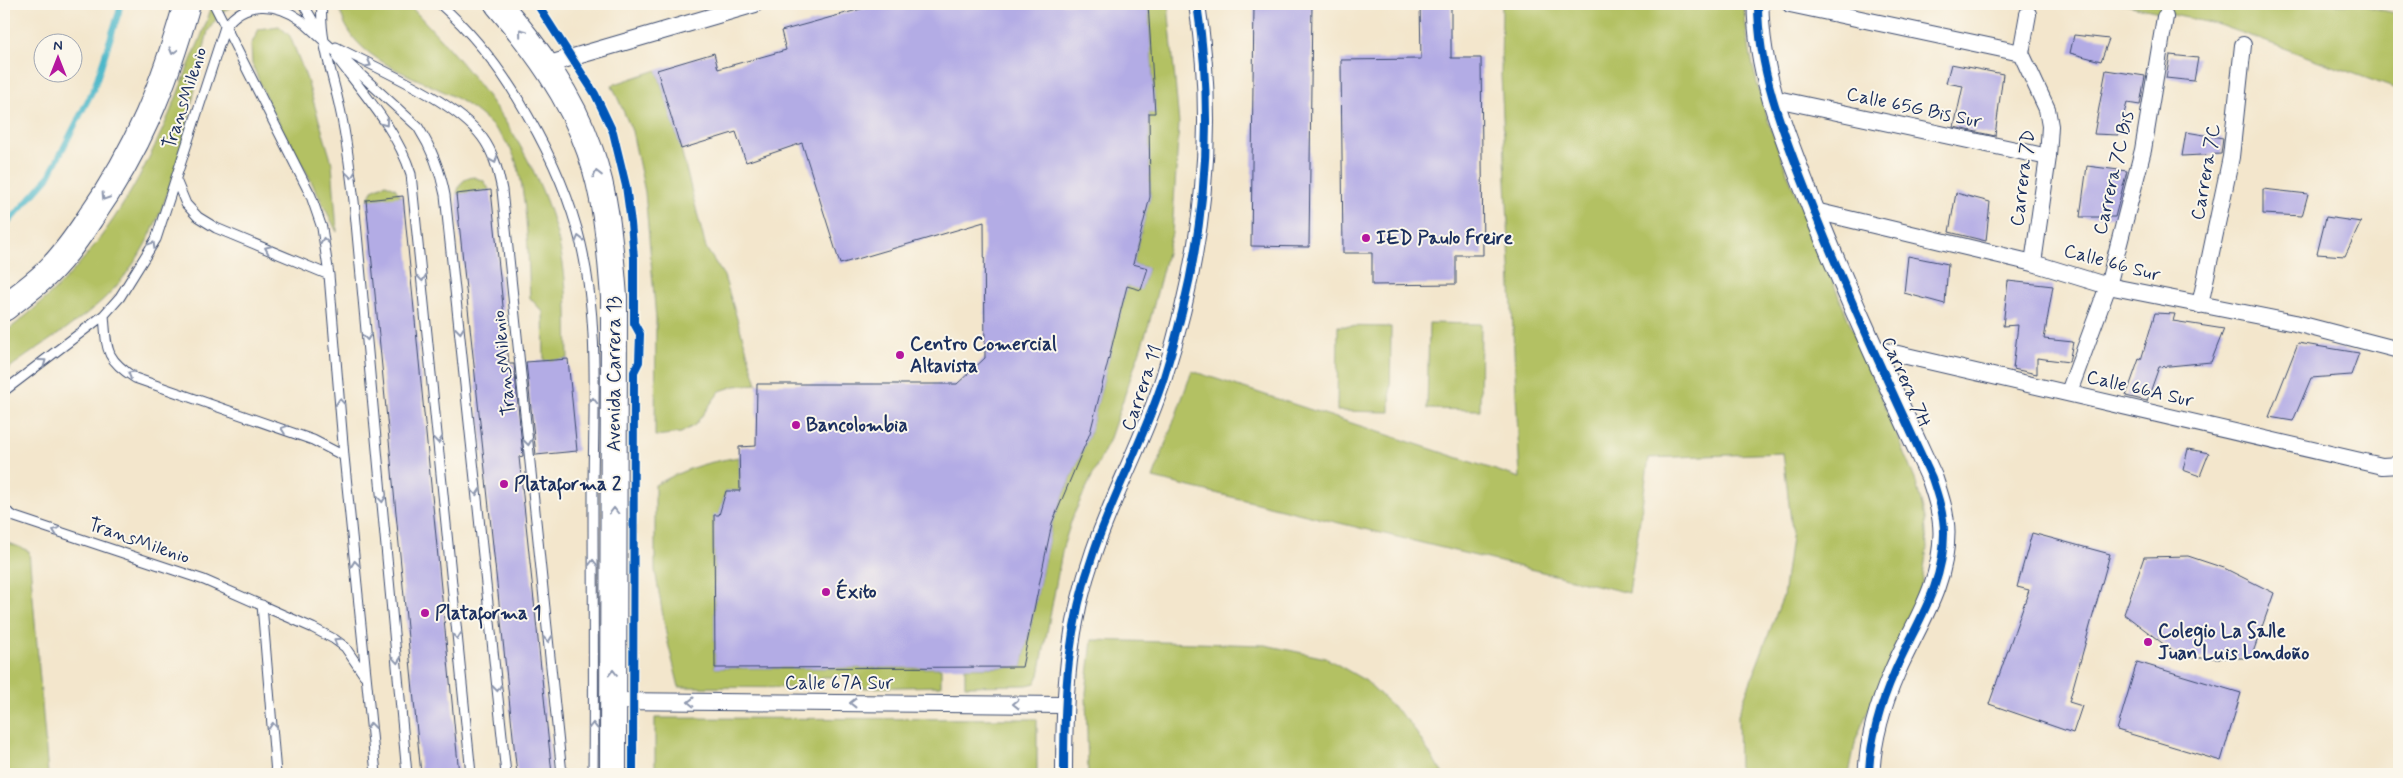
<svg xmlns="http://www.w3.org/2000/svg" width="2403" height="778" font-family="Mynerve,sans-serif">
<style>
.green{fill:#b3c163;stroke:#677860}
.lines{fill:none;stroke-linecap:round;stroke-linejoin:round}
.stream{stroke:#4cb7c9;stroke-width:6}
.building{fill:#b3ace5}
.service-casing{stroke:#3b4a6e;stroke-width:11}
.minor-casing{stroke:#3b4a6e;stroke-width:18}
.tertiary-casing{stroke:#3b4a6e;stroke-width:23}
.primary-casing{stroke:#3b4a6e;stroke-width:28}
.service{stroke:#fff;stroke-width:9}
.minor{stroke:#fff;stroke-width:16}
.tertiary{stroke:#fff;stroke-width:21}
.primary{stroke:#fff;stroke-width:26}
.cycleway-casing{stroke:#fbf7ec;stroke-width:11}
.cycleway{stroke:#0057b8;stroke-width:8}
.oneway{stroke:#8d97ae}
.poi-dot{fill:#b5179e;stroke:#fbf7ec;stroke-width:2}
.labels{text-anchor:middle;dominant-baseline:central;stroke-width:4;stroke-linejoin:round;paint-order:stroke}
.street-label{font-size:19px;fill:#1b2f5e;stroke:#fbf7ec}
.poi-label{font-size:19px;font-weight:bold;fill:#1b2f5e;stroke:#fbf7ec;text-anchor:start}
</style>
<rect width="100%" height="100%" fill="#fbf7ec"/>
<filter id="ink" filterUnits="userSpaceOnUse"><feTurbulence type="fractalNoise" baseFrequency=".02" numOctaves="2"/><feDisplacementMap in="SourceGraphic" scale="10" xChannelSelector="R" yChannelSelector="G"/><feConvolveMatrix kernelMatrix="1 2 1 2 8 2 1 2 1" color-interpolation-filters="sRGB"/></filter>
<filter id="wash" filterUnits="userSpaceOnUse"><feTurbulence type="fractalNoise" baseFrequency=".0096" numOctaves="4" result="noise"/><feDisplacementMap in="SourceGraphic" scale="20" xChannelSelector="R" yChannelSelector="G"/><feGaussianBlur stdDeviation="1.12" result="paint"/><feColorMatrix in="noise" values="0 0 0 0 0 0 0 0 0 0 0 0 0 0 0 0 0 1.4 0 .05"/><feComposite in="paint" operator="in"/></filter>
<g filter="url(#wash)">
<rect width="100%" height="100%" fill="#f3e6cc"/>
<path class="green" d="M 212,4 L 235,4 L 219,15 L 208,31 C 186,122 172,242 97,305 C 68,330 34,349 4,372 L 4,333 C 97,264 144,182 185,75 C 194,52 206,28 212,4 Z
M 339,4 L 408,4 C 480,79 550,164 564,271 C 568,300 567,330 568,359 L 544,361 L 543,312 L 530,298 C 528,262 528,177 510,148 C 499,130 479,112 461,101 C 417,74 348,63 339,4 Z
M 1148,4 L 1168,4 L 1179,124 L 1172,233 L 1149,324 L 1109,441 L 1073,516 L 1063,547 L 1039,675 L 1035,683 L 1027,685 L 965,686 L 965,668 L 1022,667 L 1052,523 L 1090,433 L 1127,286 L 1141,289 L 1148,268 L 1133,264 L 1150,197 L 1149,113 L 1155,113 Z
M 1502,4 L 1744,4 C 1749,89 1786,170 1819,249 C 1846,314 1873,379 1901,444 L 1916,482 L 1925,518 L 1927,548 L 1922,583 L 1856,739 L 1849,774 L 1739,774 L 1738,715 L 1783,596 L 1792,530 L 1783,453 L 1649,458 L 1629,593 L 1153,478 L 1192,371 L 1520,478 L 1501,75 Z
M 2122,4 L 2356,4 L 2399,14 L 2399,90 L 2220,25 Z
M 279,26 L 290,36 L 306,77 L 332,163 L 337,232 L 307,173 L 270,107 L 252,64 L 251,45 L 259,29 Z
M 657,70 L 681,149 L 706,248 L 724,276 L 757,384 L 735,386 L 720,391 L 695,425 L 681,433 L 655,436 L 656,319 L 645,192 L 632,131 L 612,85 Z
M 474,177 L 484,181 L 490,191 L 457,194 C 459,184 463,178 474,177 Z
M 386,184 L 395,188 L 401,197 L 368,200 L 372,190 Z
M 1429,323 L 1481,324 L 1480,410 L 1427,409 Z
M 1338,326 L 1391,327 L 1390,412 L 1337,411 Z
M 739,457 L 740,491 L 726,491 L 719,515 L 714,516 L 715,668 L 941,668 L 941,686 L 861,688 L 860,677 L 821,677 L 821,688 L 679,687 L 667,639 L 655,570 L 655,485 C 687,468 703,463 739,457 Z
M 4,541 L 29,551 L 48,774 L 4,774 Z
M 1092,640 L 1265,645 L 1326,658 L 1366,681 L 1410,723 L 1443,774 L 1088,774 L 1086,693 Z
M 655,718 L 1037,719 L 1037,774 L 655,774 Z"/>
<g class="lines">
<path class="stream" d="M 4,227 L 48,178 L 94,88 L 119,12 L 120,4"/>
</g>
<g id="blocks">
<path class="building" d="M 879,4 L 1148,4 L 1155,113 L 1149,113 L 1150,197 L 1133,264 L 1148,268 L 1141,290 L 1127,286 L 1090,433 L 1052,523 L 1022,667 L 715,668 L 714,515 L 719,515 L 726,491 L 740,491 L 739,447 L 756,446 L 757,384 L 957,384 L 985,358 L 984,222 L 840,264 L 802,143 L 746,162 L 736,132 L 681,149 L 657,70 L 714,53 L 718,69 L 786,50 L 781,31 Z
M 1254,4 L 1312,4 L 1309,247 L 1251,246 Z
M 1420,4 L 1451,4 L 1451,58 L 1481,58 L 1483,255 L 1456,255 L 1456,284 L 1372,285 L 1372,253 L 1343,253 L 1341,60 L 1421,59 Z
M 2074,35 L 2109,39 L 2101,61 L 2070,53 Z
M 2170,55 L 2198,58 L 2194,81 L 2166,78 Z
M 1951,64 L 2003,74 L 1995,136 L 1954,127 L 1963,86 L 1946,83 Z
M 2106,70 L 2145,76 L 2140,105 L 2127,103 L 2118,135 L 2094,134 Z
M 2186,132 L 2223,138 L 2221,154 L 2182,156 Z
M 2087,166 L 2127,171 L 2115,217 L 2080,217 Z
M 2263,189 L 2308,194 L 2302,216 L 2263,214 Z
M 491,190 L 509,364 L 514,364 L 523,456 L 519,457 L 552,774 L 517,774 L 456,194 Z
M 1956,193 L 1990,202 L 1986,241 L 1949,232 Z
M 403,196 L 459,774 L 421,774 L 366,200 Z
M 2326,217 L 2361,222 L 2345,256 L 2317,254 Z
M 1908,256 L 1948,264 L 1945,304 L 1904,293 Z
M 2008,281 L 2053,286 L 2044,339 L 2073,342 L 2069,362 L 2037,358 L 2037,374 L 2013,369 L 2018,325 L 2003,326 Z
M 2155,313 L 2175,314 L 2173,321 L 2224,329 L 2211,362 L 2159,367 L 2147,401 L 2126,396 L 2139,359 L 2141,360 Z
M 2298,343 L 2359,353 L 2351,375 L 2311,378 L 2293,421 L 2269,417 Z
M 568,359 L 577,451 L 536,455 L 526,362 Z
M 2188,449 L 2209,453 L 2200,476 L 2183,470 Z
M 2032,533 L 2110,554 L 2069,702 L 2082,706 L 2073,733 L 1989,704 L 2029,590 L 2017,587 Z
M 2188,556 L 2224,568 L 2274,593 L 2251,658 L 2182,658 L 2124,614 L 2144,557 Z
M 2137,662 L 2241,693 L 2221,761 L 2117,730 Z"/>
</g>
</g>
<g filter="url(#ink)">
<use href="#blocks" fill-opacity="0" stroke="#3b4a6e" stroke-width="1"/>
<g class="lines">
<g class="service-casing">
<path id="service" d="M 214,4 L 311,196 L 322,228 L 329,275 L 344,456 L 376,774
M 303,4 L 321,34
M 322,4 C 319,39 333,75 340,109 C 347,140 350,170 354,201 L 407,774
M 440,4 C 476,36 504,73 528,116 C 551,156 570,198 581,244 C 600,325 593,413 593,496 C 593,589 594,682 593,774
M 336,47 C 378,69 454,100 482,137 C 494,153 498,171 502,190 L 562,774
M 337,58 C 364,94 397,130 411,174 L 471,774
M 176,180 L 186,204 L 198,217 L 216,228 L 329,275
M 104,315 C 107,349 104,358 135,378 L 313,440 L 344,456
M 4,391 L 104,315 L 120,297 L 156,239 L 225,27 C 244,0 276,2 301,20 L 418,127 C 432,149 440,169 445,195 L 506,774
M 4,510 L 15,517 L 204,580 L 313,628 L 334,639 L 345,647 L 364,675
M 262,605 L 276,774"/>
</g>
<g class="minor-casing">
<path id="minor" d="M 1790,4 L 2021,53
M 2028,14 L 2021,53 L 2047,109 L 2050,126 L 2048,157 L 2033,263
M 546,65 L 755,4
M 1772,98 L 2048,157
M 1815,211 L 2033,263 L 2108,286 L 2295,323 L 2399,350
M 2200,305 L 2231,157 L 2243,45
M 1872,348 L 2382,466 L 2399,465
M 2069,392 L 2108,286 L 2143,150 L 2165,17
M 613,701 L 1064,705
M 1064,774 C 1064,695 1067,627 1094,551 C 1114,492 1145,437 1164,377 C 1203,253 1217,133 1197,4"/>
</g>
<g class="tertiary-casing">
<path id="tertiary" d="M 1758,4 C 1758,77 1788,144 1814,211 C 1850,301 1891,389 1932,478 C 1938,496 1944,514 1944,533 C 1944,587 1915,625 1895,671 C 1881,703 1870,739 1869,774"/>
</g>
<g class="primary-casing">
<path id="primary" d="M 498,4 C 536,48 571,96 590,151 C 607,198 610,248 614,297 L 613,774
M 4,308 C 18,297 32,287 45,275 C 63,258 77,238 90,218 C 139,148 164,85 187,4"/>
</g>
<use href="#service" class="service"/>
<use href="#minor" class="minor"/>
<use href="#tertiary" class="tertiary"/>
<use href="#primary" class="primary"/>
<g class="cycleway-casing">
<path id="cycleway" d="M 537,4 L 595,94 L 613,132 L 626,186 L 631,223 L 634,258 L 634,323 L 640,334 L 639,362 L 634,372 L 633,774
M 1758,4 C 1758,77 1788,144 1814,211 C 1850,301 1891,389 1932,478 C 1938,496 1944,514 1944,533 C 1944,587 1915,625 1895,671 C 1881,703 1870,739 1869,774
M 1064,774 C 1064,695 1067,627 1094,551 C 1114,492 1145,437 1164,377 C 1203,253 1217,133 1197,4"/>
</g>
<use href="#cycleway" class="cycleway"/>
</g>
<defs><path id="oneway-chevron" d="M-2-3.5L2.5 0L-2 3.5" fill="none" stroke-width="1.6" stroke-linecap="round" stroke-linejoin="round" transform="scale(1.25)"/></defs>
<g class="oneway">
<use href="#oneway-chevron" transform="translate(522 32) rotate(-129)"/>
<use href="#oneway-chevron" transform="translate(173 51) rotate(106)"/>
<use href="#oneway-chevron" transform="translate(368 64) rotate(28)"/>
<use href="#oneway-chevron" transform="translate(385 123) rotate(54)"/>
<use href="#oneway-chevron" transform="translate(494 160) rotate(67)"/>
<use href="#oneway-chevron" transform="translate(597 174) rotate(-104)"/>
<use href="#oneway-chevron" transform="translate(351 175) rotate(82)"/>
<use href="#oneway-chevron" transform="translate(105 197) rotate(122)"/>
<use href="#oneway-chevron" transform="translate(579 239) rotate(-104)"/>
<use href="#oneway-chevron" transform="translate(324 241) rotate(-98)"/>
<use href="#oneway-chevron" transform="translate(152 245) rotate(-59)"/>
<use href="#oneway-chevron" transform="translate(268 249) rotate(-156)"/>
<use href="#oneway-chevron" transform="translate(422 278) rotate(84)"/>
<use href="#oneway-chevron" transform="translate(460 330) rotate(84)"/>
<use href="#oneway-chevron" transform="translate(367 337) rotate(85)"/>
<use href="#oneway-chevron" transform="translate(43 362) rotate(-36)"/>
<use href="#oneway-chevron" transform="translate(131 374) rotate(-150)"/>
<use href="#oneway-chevron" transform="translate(593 401) rotate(-90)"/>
<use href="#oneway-chevron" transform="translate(340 402) rotate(-95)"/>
<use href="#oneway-chevron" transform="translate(284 429) rotate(-160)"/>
<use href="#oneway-chevron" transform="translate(438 440) rotate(84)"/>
<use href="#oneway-chevron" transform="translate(528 442) rotate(84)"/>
<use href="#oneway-chevron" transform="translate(476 492) rotate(84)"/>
<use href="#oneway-chevron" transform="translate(382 499) rotate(85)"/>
<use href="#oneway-chevron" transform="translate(614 511) rotate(-90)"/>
<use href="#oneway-chevron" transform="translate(56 531) rotate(-161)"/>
<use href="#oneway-chevron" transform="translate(593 563) rotate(-90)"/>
<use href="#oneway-chevron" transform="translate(355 564) rotate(-96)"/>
<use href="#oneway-chevron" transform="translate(457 636) rotate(84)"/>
<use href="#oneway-chevron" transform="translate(548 639) rotate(84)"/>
<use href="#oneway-chevron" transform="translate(337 641) rotate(-145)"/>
<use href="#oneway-chevron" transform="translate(397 660) rotate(85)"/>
<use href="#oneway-chevron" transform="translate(613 673) rotate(-90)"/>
<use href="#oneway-chevron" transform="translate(497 688) rotate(84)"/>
<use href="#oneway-chevron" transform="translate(691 702) rotate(-179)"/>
<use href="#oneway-chevron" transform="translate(853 703) rotate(-180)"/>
<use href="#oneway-chevron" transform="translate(1016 704) rotate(-180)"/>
<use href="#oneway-chevron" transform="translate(273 726) rotate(-94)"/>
<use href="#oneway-chevron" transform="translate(371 726) rotate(-96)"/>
<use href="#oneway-chevron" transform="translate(593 726) rotate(-90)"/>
</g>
</g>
<g class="poi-dot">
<circle cx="1366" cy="238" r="5"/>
<circle cx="900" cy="355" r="5"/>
<circle cx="796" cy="425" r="5"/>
<circle cx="504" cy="484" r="5"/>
<circle cx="826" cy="592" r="5"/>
<circle cx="425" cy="613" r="5"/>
<circle cx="2148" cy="642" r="5"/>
</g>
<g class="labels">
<g class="street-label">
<text transform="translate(185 98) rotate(-72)">TransMilenio</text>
<text transform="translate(1914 108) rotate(12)">Calle 65G Bis Sur</text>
<text transform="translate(2206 172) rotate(-80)">Carrera 7C</text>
<text transform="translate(2114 173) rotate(-77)">Carrera 7C Bis</text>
<text transform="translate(2023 178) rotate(-83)">Carrera 7D</text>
<text transform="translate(2112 263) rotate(15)">Calle 66 Sur</text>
<text transform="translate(504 363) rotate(-96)">TransMilenio</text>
<text transform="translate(614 374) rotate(-90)">Avenida Carrera 13</text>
<text transform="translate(1906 382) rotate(66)">Carrera 7H</text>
<text transform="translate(1142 388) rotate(-71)">Carrera 11</text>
<text transform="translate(2140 389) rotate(13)">Calle 66A Sur</text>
<text transform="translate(139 541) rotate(19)">TransMilenio</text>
<text x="839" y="683">Calle 67A Sur</text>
</g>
<g class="poi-label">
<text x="1376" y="238">IED Paulo Freire</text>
<text x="910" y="344">Centro Comercial<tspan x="910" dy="22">Altavista</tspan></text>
<text x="806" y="425">Bancolombia</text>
<text x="514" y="484">Plataforma 2</text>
<text x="836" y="592">Éxito</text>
<text x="435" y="613">Plataforma 1</text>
<text x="2158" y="631">Colegio La Salle<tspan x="2158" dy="22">Juan Luis Londoño</tspan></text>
</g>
</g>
<rect width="2403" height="778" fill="none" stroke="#fbf7ec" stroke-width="20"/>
<g transform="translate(58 58)"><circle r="24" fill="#fbf7ec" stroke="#a1a7b3"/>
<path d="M0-4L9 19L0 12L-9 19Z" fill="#b5179e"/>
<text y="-8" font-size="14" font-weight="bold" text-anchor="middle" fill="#1b2f5e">N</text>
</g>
</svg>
